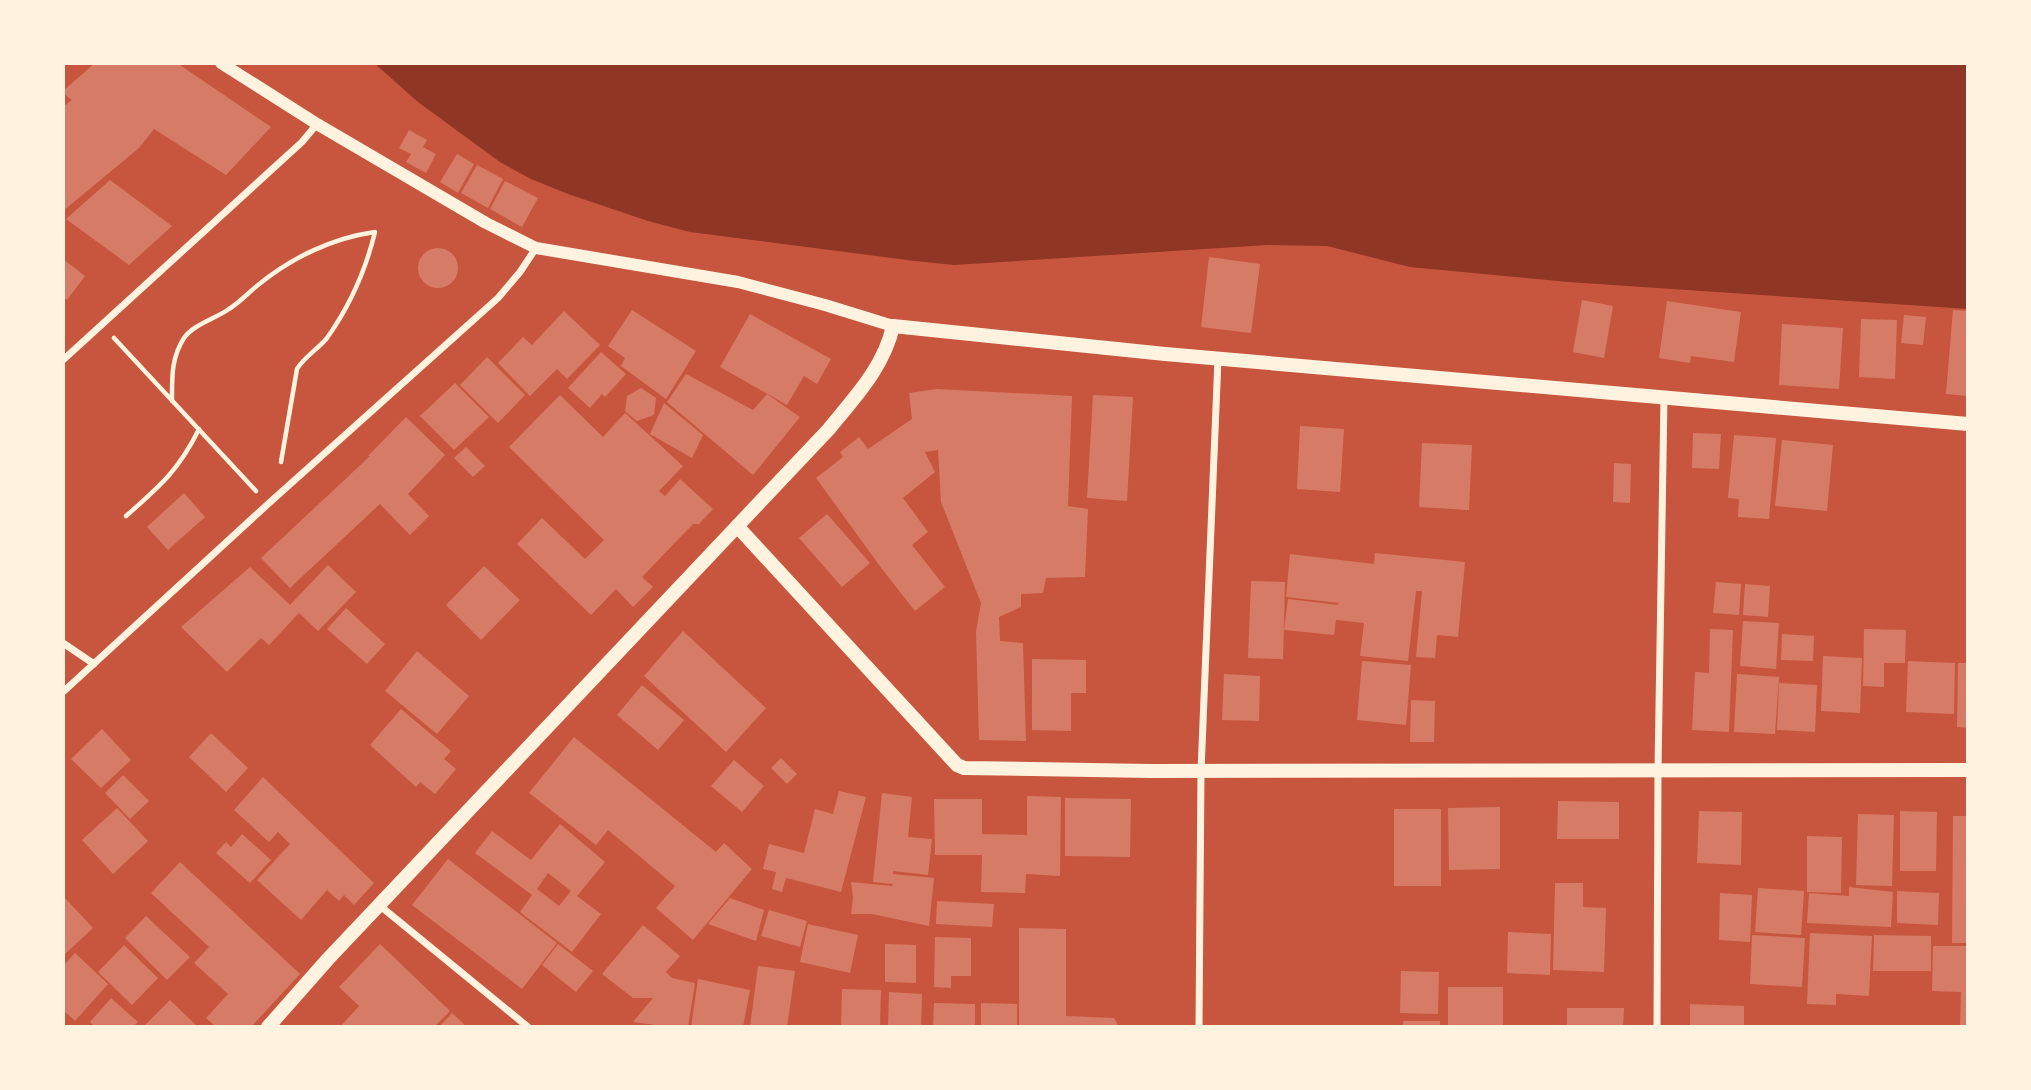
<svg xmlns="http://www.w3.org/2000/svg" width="2031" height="1090" font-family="Inter,sans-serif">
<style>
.water{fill:#8f3625}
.building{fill:#d67c66;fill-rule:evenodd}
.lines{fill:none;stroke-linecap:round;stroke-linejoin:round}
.path{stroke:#fff3e0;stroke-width:4.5}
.minor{stroke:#fff3e0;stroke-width:7}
.tertiary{stroke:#fff3e0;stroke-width:12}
.secondary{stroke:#fff3e0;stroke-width:14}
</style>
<rect width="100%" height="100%" fill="#c8553d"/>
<path class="water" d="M 374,63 L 1968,63 L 1968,309 L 1568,282 L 1410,267 L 1327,246 L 1267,245 L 954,265 L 915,261 L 690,232 L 648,221 L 568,194 L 531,179 L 500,162 L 418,102 Z"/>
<path class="building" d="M 95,63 L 177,63 L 271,127 L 226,175 L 154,129 L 139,148 L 63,211 L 63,107 L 72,100 L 63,93 L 63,91 Z
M 409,130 L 427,140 L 423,147 L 436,154 L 426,173 L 406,162 L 411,154 L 399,148 Z
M 457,154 L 474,164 L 458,193 L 440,182 Z
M 477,165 L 503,179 L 488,208 L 461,193 Z
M 110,180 L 172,226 L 129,265 L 66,219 Z
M 505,181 L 538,198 L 522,227 L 490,209 Z
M418 268a20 20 0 1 1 40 0a20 20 0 1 1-40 0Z
M 1209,257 L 1260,264 L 1251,333 L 1201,327 Z
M 63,259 L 85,276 L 67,300 L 63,297 Z
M 1582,300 L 1613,306 L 1604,358 L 1573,352 Z
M 1667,301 L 1741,312 L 1734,362 L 1691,356 L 1690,363 L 1659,358 Z
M 632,310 L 696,351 L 666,399 L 621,366 L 625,358 L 608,346 Z
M 1953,310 L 1968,311 L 1968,396 L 1946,394 Z
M 564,311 L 600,345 L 567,379 L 557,369 L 530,396 L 498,363 L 523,337 L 532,345 Z
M 750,314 L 831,359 L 817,384 L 804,376 L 787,405 L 720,367 Z
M 1904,315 L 1926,317 L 1923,345 L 1901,343 Z
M 1861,319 L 1897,320 L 1895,379 L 1859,377 Z
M 1782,324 L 1843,328 L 1839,389 L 1779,385 Z
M 601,352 L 626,374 L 605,397 L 602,394 L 590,408 L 568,388 Z
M 487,357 L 525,395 L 498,423 L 460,385 Z
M 686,374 L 753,410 L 767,394 L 800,417 L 753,475 L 667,402 Z
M 455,383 L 489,417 L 454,450 L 420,416 Z
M 641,388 L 656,398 L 654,415 L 637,421 L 625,411 L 627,396 Z
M 937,389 L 1072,396 L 1068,506 L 1088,509 L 1085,577 L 1046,578 L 1043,593 L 1021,594 L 1021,607 L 999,617 L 1000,641 L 1023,643 L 1026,741 L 979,740 L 976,632 L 981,603 L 941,502 L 938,450 L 925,452 L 935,472 L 903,498 L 928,532 L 912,545 L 945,587 L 915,611 L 882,569 L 816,478 L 843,457 L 840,452 L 859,437 L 868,449 L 912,419 L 909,393 Z
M 560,395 L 603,437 L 625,413 L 683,466 L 659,491 L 665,496 L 680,479 L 713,509 L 699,524 L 693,524 L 642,577 L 653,587 L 633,607 L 616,589 L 591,615 L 517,544 L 542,518 L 585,559 L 604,540 L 509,447 Z
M 1093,395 L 1133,397 L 1127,501 L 1087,498 Z
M 664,403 L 703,435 L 692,458 L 650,434 Z
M 406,417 L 445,455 L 408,494 L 429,516 L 410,535 L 380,504 L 290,588 L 261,558 L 370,456 L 368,456 Z
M 1300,426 L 1344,429 L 1340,492 L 1297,489 Z
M 1693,433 L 1721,434 L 1719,469 L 1692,468 Z
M 1734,435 L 1776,438 L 1769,519 L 1738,517 L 1739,499 L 1728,498 Z
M 1782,440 L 1833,445 L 1827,511 L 1775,506 Z
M 1422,443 L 1472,445 L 1469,510 L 1419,507 Z
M 466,447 L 485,466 L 473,477 L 454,458 Z
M 1614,463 L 1631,464 L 1630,503 L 1613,502 Z
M 184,493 L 205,517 L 168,550 L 147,527 Z
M 827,514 L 870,563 L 842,587 L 799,538 Z
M 1375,553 L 1465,562 L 1458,637 L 1437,635 L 1435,658 L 1416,657 L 1422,591 L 1416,591 L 1408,661 L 1360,656 L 1364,623 L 1336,620 L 1334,635 L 1284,630 L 1288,599 L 1338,605 L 1339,603 L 1286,597 L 1290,554 L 1374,564 Z
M 328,565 L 356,592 L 318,631 L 299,613 L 269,645 L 261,638 L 227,672 L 181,627 L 250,567 L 290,605 Z
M 484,566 L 520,600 L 481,640 L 446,605 Z
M 1251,581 L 1285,582 L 1283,659 L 1248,658 Z
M 1716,582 L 1741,584 L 1739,615 L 1713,613 Z
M 1745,584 L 1770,586 L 1768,617 L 1743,615 Z
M 346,608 L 385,644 L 367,664 L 327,629 Z
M 1743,621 L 1779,623 L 1776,669 L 1740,666 Z
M 1710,629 L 1733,630 L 1729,732 L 1692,730 L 1695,672 L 1709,673 Z
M 1864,629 L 1906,630 L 1905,663 L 1884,663 L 1884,687 L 1863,686 Z
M 683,631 L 766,708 L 726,752 L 644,676 Z
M 1782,634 L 1814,636 L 1813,661 L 1781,660 Z
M 417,651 L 469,696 L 437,734 L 385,691 Z
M 1823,656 L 1862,658 L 1860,713 L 1821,711 Z
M 1032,659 L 1086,660 L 1086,693 L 1071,693 L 1071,731 L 1032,730 Z
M 1362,661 L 1411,665 L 1406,725 L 1357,720 Z
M 1908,661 L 1955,663 L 1954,714 L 1906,712 Z
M 1958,663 L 1968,663 L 1968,728 L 1957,727 Z
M 1224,674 L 1260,676 L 1259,721 L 1222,720 Z
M 1737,674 L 1779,677 L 1775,734 L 1734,732 Z
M 1779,683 L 1817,685 L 1815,732 L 1777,730 Z
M 642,685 L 684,720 L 658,750 L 617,715 Z
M 1411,700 L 1435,701 L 1434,742 L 1410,742 Z
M 401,709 L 451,751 L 444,759 L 456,769 L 435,794 L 420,782 L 416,787 L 370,745 Z
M 102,729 L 131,760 L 101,788 L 71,759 Z
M 211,733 L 248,768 L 226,792 L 189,757 Z
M 574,737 L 716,852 L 724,843 L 752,869 L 693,940 L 656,908 L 675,886 L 608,830 L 596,845 L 529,793 Z
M 781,758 L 797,774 L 787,784 L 771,768 Z
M 734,760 L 764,786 L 742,812 L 711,786 Z
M 123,775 L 149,801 L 130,819 L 105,793 Z
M 263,777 L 374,883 L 354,905 L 344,895 L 339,901 L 327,890 L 301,920 L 257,880 L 290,844 L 278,832 L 269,842 L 234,810 Z
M 839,791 L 866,797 L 841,892 L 786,878 L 782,892 L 772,889 L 776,872 L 763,869 L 769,844 L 804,853 L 815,809 L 833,814 Z
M 882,793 L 912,797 L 908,837 L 932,839 L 928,875 L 893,871 L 893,874 L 934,878 L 929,926 L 872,914 L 851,914 L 853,898 L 851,882 L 892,886 L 893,884 L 873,882 Z
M 1027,796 L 1061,797 L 1060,876 L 1026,874 L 1025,893 L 981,892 L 982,855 L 935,855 L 934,799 L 982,799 L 982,834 L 1027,835 Z
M 1065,798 L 1131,799 L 1130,857 L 1065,856 Z
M 1558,801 L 1619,802 L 1619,839 L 1557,839 Z
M 1500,807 L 1500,869 L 1449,870 L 1448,808 Z
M 117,808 L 148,841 L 113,874 L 82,840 Z
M 1394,809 L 1441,809 L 1441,886 L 1394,886 Z
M 1699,811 L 1742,812 L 1741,865 L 1697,863 Z
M 1900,811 L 1937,812 L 1936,871 L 1900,871 Z
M 1858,814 L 1894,815 L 1892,886 L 1856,885 Z
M 1953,816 L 1968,816 L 1968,943 L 1952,943 Z
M 560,824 L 605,862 L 577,896 L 601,914 L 572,952 L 520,912 L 532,895 L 475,853 L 492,831 L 531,860 ZM 548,873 L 571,891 L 559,906 L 537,889 Z
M 242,834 L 271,860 L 250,883 L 216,853 L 226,842 L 231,847 Z
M 1807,836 L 1842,837 L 1841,893 L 1807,892 Z
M 448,859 L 557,943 L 522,989 L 412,905 Z
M 180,862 L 300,974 L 251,1027 L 216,1027 L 206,1018 L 228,994 L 194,963 L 209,947 L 151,893 Z
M 1555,883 L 1583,883 L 1583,907 L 1606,908 L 1604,972 L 1553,970 Z
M 1849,887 L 1893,892 L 1891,927 L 1807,923 L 1809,893 L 1849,896 Z
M 1758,888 L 1804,891 L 1801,935 L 1755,932 Z
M 1897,891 L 1939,893 L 1938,925 L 1897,923 Z
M 1720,893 L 1752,895 L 1750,942 L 1719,940 Z
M 63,896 L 93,928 L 63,956 Z
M 730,898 L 764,910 L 756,941 L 708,924 Z
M 937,901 L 994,904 L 992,927 L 936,924 Z
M 769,910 L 807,921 L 800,947 L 761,936 Z
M 146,916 L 190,957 L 167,980 L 125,938 Z
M 808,924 L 858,935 L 850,973 L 800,962 Z
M 643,925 L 680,956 L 666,972 L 672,978 L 695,983 L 688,1027 L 670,1027 L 633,1022 L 653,998 L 633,998 L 602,974 Z
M 1019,928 L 1066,929 L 1066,1016 L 1114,1018 L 1119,1027 L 1019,1027 Z
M 1508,932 L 1551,934 L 1550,975 L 1507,973 Z
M 1810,933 L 1872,936 L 1869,996 L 1836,994 L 1836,1005 L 1807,1004 Z
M 1752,935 L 1805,938 L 1802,987 L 1750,984 Z
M 1874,935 L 1931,936 L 1931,971 L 1873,971 Z
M 935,937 L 971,938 L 971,976 L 951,976 L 951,988 L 934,987 Z
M 380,944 L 450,1011 L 434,1027 L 340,1027 L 359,1006 L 339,987 Z
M 558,944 L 593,971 L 576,992 L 542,965 Z
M 885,944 L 916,945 L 916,983 L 885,982 Z
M 124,945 L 158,978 L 132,1005 L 98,972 Z
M 1933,946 L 1968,946 L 1968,1027 L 1960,1027 L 1961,992 L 1932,991 Z
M 75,953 L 108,984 L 75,1021 L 63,1010 L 63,966 Z
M 758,966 L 795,971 L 787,1027 L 750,1027 Z
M 1401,971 L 1439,972 L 1438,1014 L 1400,1013 Z
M 698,979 L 750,990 L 743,1027 L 691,1027 Z
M 1448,987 L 1503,987 L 1503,1027 L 1448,1027 Z
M 842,989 L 881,990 L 880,1027 L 841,1027 Z
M 889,992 L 922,994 L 921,1027 L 888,1027 Z
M 111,998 L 138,1022 L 133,1027 L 95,1027 L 90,1022 Z
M 170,1000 L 198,1027 L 147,1027 L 145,1025 Z
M 934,1003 L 975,1004 L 975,1027 L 933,1027 Z
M 981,1003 L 1017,1004 L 1017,1027 L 981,1027 Z
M 1690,1004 L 1744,1006 L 1744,1027 L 1690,1027 Z
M 1567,1008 L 1624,1008 L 1623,1027 L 1567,1027 Z
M 452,1013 L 467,1027 L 439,1027 Z
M 1403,1021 L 1440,1021 L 1440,1027 L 1403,1027 Z"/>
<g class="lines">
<path class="path" d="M 114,338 L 256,491
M 172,401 C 172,378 171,358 184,338 C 194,324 215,319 229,309 C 240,302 248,293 258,285 C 291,258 332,238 375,232 C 366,269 349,307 327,338 C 318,349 304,357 297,369 L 281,462
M 126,516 C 160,486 179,470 199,429"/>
<path class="minor" d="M 63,360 L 302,142 L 317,124
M 63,643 L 94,664
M 63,692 L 268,504 L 498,298 L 520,272 L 536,248
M 379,905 L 528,1027
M 1199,1027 L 1201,771 L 1218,359
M 1657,1027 L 1658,770 L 1664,398"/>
<path class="tertiary" d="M 221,63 L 317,124 L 486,223 L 536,248 L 738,282 L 825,305 L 893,326"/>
<path class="secondary" d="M 737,526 L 957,765 L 964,768 L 1151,771 L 1968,770
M 268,1027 L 328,959 L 829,429 C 855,397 884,367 893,326 L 1165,354 L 1968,424"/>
</g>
<rect width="2031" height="1090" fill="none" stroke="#fff3e0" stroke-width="130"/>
</svg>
